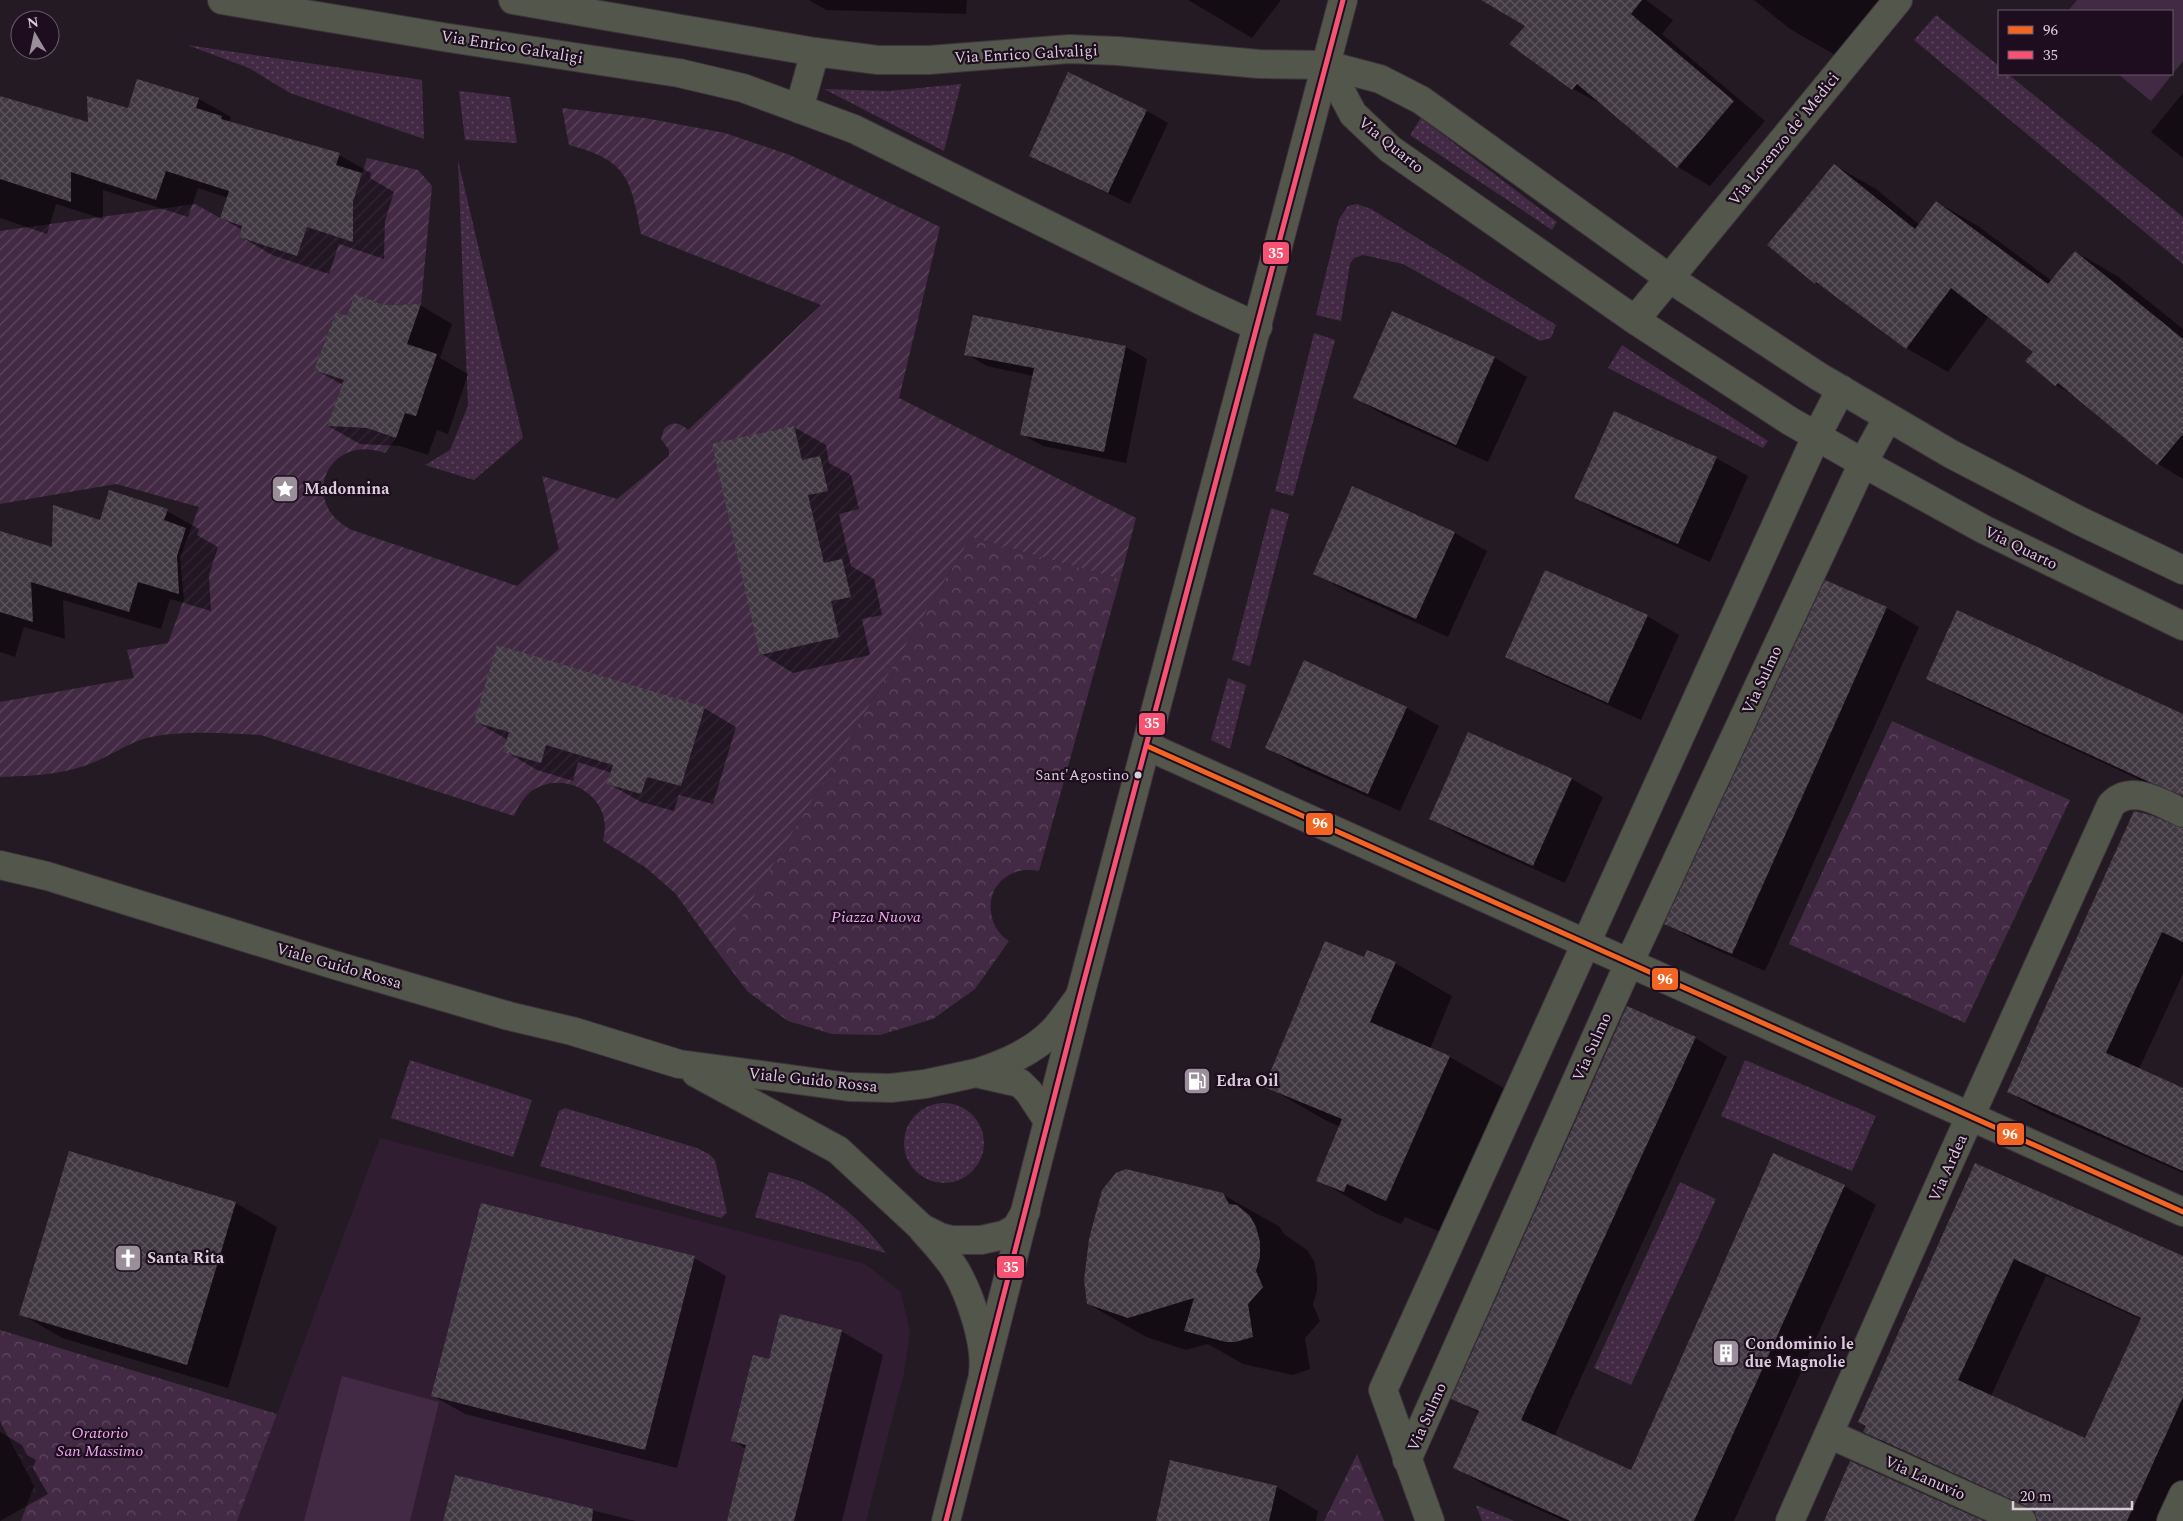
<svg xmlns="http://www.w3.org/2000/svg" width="2183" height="1521" font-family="Spectral,serif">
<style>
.built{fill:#311d32}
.grass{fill:url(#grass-dots)}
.park{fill:url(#park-crowns)}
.garden{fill:url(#garden-furrows)}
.pitch{fill:#432a44}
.shadow{fill:#0007;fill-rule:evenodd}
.building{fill:url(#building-cross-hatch);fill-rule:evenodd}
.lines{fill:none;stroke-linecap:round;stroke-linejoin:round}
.minor-casing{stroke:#3d343d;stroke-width:30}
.major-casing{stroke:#3d343d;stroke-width:30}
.minor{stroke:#53564a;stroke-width:28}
.major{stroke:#55564b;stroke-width:28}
.bus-1-casing{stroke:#1e0d1f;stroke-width:9}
.bus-2-casing{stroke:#1e0d1f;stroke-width:9}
.bus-1{stroke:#f26522;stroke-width:5}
.bus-2{stroke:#f65372;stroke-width:5}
.bus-dot{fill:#dacdda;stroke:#1e0d1f;stroke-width:2}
.labels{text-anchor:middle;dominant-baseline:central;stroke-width:4.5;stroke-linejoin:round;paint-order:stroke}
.bus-label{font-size:15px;fill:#dacdda;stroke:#1e0d1f;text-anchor:end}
.street-label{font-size:16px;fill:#dacdda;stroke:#1e0d1f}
.poi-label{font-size:16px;font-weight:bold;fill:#dacdda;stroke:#1e0d1f;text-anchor:start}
.park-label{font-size:16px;font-style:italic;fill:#ebaaee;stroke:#1e0d1f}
.line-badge{stroke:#1e0d1f;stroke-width:2}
.badge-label{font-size:14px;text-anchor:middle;font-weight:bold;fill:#fff}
</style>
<defs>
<pattern id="grass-dots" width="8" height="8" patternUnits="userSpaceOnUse" patternTransform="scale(1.25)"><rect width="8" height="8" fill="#432a44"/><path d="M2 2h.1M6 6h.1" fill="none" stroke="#5e485e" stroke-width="1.8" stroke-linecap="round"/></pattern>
<pattern id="park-crowns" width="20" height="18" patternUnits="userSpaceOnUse" patternTransform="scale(1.25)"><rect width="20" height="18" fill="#432a44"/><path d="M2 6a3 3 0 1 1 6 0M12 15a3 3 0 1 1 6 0" fill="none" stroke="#5e485e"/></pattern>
<pattern id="garden-furrows" width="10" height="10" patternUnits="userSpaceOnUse" patternTransform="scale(1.25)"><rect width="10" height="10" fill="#432a44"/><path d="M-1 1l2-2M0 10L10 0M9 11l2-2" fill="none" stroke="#5e485e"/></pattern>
<pattern id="building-cross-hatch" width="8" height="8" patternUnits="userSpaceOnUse" patternTransform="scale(1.25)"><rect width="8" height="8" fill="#413941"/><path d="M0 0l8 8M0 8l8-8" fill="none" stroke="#5c545c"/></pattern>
</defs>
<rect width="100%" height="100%" fill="#241a24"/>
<path class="built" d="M 380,1138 L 865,1264 L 900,1291 L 910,1331 L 904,1373 L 866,1521 L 237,1521 Z"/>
<path class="grass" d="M 1936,15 L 1999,66 L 1999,74 L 2008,74 L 2183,217 L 2183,264 L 1914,40 Z
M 187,45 L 422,80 L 424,139 L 290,93 L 249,68 Z
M 961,84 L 944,151 L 824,89 L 888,91 Z
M 459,91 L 510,97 L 517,143 L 465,140 Z
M 1421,118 L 1557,222 L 1552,230 L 1410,135 Z
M 458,160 L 523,438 L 474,480 L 425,465 L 450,450 L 468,406 Z
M 1357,204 L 1371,209 L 1556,325 L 1551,338 L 1540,341 L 1403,264 L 1363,255 L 1354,258 L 1350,264 L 1341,321 L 1316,315 L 1339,219 L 1348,206 Z
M 1314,333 L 1335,340 L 1293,496 L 1275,491 Z
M 1622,345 L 1768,441 L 1763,448 L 1608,368 Z
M 1271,508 L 1289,514 L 1250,666 L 1232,660 Z
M 1228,678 L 1246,685 L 1230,749 L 1211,740 Z
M 410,1060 L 532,1100 L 513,1157 L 391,1118 Z
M 1745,1060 L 1876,1116 L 1852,1171 L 1721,1116 Z
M904 1143a40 40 0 1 1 80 0a40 40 0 1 1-80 0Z
M 565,1108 L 697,1148 L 709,1154 L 715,1160 L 727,1213 L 721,1218 L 540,1166 L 559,1111 Z
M 769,1172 C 780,1175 792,1178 803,1182 C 836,1198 864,1223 886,1253 L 755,1217 Z
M 1680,1182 L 1716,1199 L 1631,1385 L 1594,1368 Z
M 1476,1505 L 1514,1521 L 1482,1521 Z"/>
<path class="park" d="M 971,537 L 1120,579 L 1039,871 C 1031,870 1024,869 1016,872 C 984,882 983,925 1009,941 L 975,989 L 933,1019 L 880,1035 L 832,1034 L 788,1021 L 748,992 L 719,954 Z
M 1892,721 L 2070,800 L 1965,1023 L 1789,944 Z
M 0,1330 L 277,1414 L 237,1521 L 21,1521 L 34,1486 L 0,1421 Z
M 1357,1454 L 1384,1521 L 1324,1521 Z"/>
<path class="garden" d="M 562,108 L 645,118 L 725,133 L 790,155 L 940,227 L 899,398 L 1136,518 L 1120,579 L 971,537 L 719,954 L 675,893 L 645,867 L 603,841 C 604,836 605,830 605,825 C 602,788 557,770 529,793 C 522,800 518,807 514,816 L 261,735 C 227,733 180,730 146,738 C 126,744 107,758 87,765 C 59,775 29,776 0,777 L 0,702 L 134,678 L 127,650 L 168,643 L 184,599 L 180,558 L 199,507 L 116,484 L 0,504 L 0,231 L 195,204 L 220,218 L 242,226 L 239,237 L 297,256 L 307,227 L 353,242 L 353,202 L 367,158 L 418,170 L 432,186 L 421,304 L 383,305 L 355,295 L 347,316 L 336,312 L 314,370 L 344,380 L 327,426 L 367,428 L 396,438 L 385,453 C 328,432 297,503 352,530 L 517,586 L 559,549 L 542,476 L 617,499 L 669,456 L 669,450 L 661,439 L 664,429 C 672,421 680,422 688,430 L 821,305 L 641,234 C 631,180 628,160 569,145 Z"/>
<path class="pitch" d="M 2077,0 L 2183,0 L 2183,61 L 2151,101 L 2118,74 L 2172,74 L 2172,11 L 2068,11 Z
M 342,1376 L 439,1402 L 410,1521 L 304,1521 Z"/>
<path class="shadow" d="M 809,0 L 967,0 L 966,14 L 826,10 Z
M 1188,0 L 1281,0 L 1252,38 Z
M 1484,0 L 1646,0 L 1673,20 L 1662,34 L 1765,121 L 1710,186 L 1678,167 L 1606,107 L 1573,89 L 1511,44 L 1527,25 Z
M 1754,0 L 1879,0 L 1890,9 L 1847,62 L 1790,29 Z
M 138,80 L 199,99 L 231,117 L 229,122 L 339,155 L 371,173 L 370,178 L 394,192 L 385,221 L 384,259 L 339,244 L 329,274 L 272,255 L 240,236 L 242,230 L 222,218 L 228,198 L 198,188 L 188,217 L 103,190 L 103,219 L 56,204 L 47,234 L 0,218 L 0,97 L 90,124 L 129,110 Z
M 2183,93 L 2183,158 L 2151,132 Z
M 1147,111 L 1168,123 L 1130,204 L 1052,167 L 1031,155 Z
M 1834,165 L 1876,189 L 1920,225 L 1937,202 L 1978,226 L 2052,281 L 2076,252 L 2117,276 L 2183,329 L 2183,479 L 2158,464 L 2078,398 L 2056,385 L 2034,352 L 1989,316 L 1948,372 L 1906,348 L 1837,295 L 1815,283 Z
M 420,305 L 452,324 L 440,358 L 468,374 L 448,434 L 437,430 L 428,455 L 400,446 L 360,444 L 328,426 L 343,385 L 316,370 L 348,318 L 383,306 Z
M 1393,313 L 1495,358 L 1527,377 L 1488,462 L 1386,416 L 1355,398 Z
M 974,316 L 1126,347 L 1147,359 L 1126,463 L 1043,446 L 1021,434 L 1033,376 L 987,366 L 966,354 Z
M 794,427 L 826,445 L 829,463 L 851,475 L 859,509 L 839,514 L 851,566 L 874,579 L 882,615 L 862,619 L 870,655 L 793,673 L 762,654 Z
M 1716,458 L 1748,476 L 1710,562 L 1608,516 L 1576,498 Z
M 1353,488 L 1455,533 L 1487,551 L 1448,637 L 1346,591 L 1315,573 Z
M 167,511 L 199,529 L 197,535 L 218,547 L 209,575 L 211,611 L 170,599 L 161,629 L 63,600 L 65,639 L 24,627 L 15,657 L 0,652 L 0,532 L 54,549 L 100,521 Z
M 1826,582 L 1887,608 L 1919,627 L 1765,971 L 1698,942 L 1666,924 Z
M 1647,616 L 1679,635 L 1641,720 L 1539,674 L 1507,656 Z
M 1305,662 L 1407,708 L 1439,726 L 1400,811 L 1298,766 L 1266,747 Z
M 1927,678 L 2183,716 L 2183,800 L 1959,696 Z
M 704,708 L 736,727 L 713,804 L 679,795 L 674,811 L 641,802 L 609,784 L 612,773 L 578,762 L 573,781 L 537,770 L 505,751 L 508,740 L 475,721 Z
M 1469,733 L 1572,779 L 1603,797 L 1565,883 L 1463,837 L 1431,819 Z
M 2183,833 L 2183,974 L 2139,1069 L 2183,1090 L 2183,1173 L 2040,1110 L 2008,1092 Z
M 1395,963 L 1452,996 L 1430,1049 L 1450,1057 L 1507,1090 L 1443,1233 L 1405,1217 L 1401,1224 L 1375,1213 L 1318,1180 L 1340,1127 L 1323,1119 L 1266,1086 Z
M 1628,1008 L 1695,1038 L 1727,1057 L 1554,1437 L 1631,1472 L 1844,1186 L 1876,1205 L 1734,1521 L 1564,1521 L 1486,1486 L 1454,1467 L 1479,1413 L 1453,1398 Z
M 70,1153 L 236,1203 L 277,1227 L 228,1388 L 62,1338 L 21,1314 Z
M 1975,1165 L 2183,1257 L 2183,1486 L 2167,1521 L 2039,1521 L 2037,1513 L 1897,1450 L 1865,1432 ZM 2046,1276 L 2142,1320 L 2086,1439 L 1991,1396 Z
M 1222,1194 L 1280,1227 L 1284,1234 L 1307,1250 L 1314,1261 L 1317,1276 L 1317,1291 L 1313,1305 L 1320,1321 L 1305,1338 L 1310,1369 L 1293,1375 L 1243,1364 L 1208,1344 L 1186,1350 L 1146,1337 L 1088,1304 Z
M 694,1258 L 726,1276 L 677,1468 L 465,1414 L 433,1396 Z
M 841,1331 L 883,1355 L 842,1521 L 729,1521 L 746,1449 L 733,1441 L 770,1360 Z
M 0,1432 L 22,1445 L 27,1455 L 36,1460 L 33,1468 L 48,1494 L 0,1521 Z
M 1171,1462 L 1277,1487 L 1318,1511 L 1316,1521 L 1157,1521 Z
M 456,1477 L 636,1521 L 445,1521 Z"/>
<path class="building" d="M 1481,0 L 1642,0 L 1631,14 L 1734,101 L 1677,168 L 1577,84 L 1572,90 L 1509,44 L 1525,26 Z
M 1068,72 L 1147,110 L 1108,193 L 1029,156 Z
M 137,79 L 199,98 L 196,108 L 222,116 L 221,119 L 340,153 L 336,165 L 362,173 L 353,202 L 353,242 L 307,227 L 297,256 L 239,237 L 242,226 L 220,218 L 229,191 L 166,171 L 156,200 L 71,172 L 71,202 L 0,179 L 0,96 L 88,122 L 87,96 L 128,108 Z
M 1834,164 L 1915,229 L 1936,201 L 2048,284 L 2075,251 L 2183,339 L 2183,434 L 2157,465 L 2058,383 L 2055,386 L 2025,361 L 2033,352 L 1951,288 L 1906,349 L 1816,282 L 1815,284 L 1767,245 Z
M 355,294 L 383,305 L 421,304 L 407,344 L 437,354 L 416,416 L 405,413 L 396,438 L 367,428 L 327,426 L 344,380 L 314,370 L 336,312 L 347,316 Z
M 1392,311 L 1495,357 L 1456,445 L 1353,398 Z
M 973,315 L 1126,346 L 1104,452 L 1020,435 L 1034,368 L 964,355 Z
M 1614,411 L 1717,457 L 1678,544 L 1574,498 Z
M 794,426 L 802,460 L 820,456 L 828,491 L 808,495 L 824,563 L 842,559 L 851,597 L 831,601 L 839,637 L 760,655 L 712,444 Z
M 1352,486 L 1455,532 L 1416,619 L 1313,574 Z
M 109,490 L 168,509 L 164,520 L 186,528 L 177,556 L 179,594 L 138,582 L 129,612 L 31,582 L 33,622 L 0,612 L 0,531 L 52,547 L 53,505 L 100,520 Z
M 1545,570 L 1648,615 L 1608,703 L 1505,657 Z
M 1825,580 L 1887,607 L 1732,954 L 1664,924 Z
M 1957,610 L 2183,714 L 2183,796 L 2147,781 L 1926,679 Z
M 497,645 L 705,707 L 681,786 L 647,777 L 641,794 L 607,784 L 613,765 L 546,745 L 541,763 L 503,752 L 509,732 L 474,722 Z
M 1304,660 L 1407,707 L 1368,794 L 1265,748 Z
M 1468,732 L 1572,778 L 1533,866 L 1429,819 Z
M 2134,811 L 2150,815 L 2183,828 L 2183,942 L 2162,932 L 2106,1053 L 2183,1088 L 2183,1171 L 2007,1092 Z
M 1325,941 L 1364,957 L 1367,950 L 1396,962 L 1370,1022 L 1450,1056 L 1386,1201 L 1347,1184 L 1344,1192 L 1316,1181 L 1342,1119 L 1264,1087 Z
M 1627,1006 L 1696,1037 L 1521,1420 L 1631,1470 L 1773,1153 L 1845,1185 L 1694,1521 L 1570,1521 L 1453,1468 L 1479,1411 L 1451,1399 Z
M 69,1151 L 236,1202 L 187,1365 L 19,1315 Z
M 1975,1163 L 2183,1256 L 2183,1397 L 2127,1521 L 2037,1521 L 2035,1512 L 2028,1507 L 1863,1432 L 1866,1426 L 1858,1422 ZM 2014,1259 L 2141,1318 L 2085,1438 L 1958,1380 Z
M 1126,1169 L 1223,1193 L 1229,1204 L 1237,1205 L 1250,1216 L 1256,1227 L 1260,1242 L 1260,1257 L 1256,1271 L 1263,1287 L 1248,1304 L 1253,1337 L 1235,1342 L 1226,1342 L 1184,1331 L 1194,1298 L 1128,1318 L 1087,1304 L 1084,1280 L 1089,1239 L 1102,1190 L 1116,1173 Z
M 481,1203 L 695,1256 L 645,1450 L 431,1396 Z
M 780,1314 L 842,1330 L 794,1521 L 727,1521 L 746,1445 L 731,1441 L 753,1355 L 769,1359 Z
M 1170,1460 L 1277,1486 L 1269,1521 L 1156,1521 Z
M 1850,1461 L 1984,1521 L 1824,1521 Z
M 455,1475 L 593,1509 L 592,1521 L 443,1521 Z"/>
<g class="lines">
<g class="minor-casing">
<path id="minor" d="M 222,0 L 443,37 L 679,73 L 743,88 L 854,129 L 1202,301 L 1258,327
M 513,0 L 815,52 L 878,60 L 929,60 L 1069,49 L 1118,51 L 1259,64 L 1327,65 L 1380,79 L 1421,100 L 1669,278 L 1818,376 L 1951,454 L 2080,521 L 2183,570
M 1327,65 L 1353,114 L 1390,149 L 1635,320 L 1790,421 L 1863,463 L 1985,530 L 2183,626
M 799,109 L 815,52
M 1635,320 L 1898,0
M 1147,746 L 2183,1212
M 0,865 L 47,876 L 331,964 L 509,1016 L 572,1031 L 679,1064 L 849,1087 L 891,1088 L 925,1084 L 976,1073 L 1020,1083 L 1029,1092 L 1048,1121
M 696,1073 L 838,1150 L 922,1228 L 940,1237 L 952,1240 L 981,1240 L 1004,1235 L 1016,1228 L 1026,1211
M 976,1073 C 1004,1064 1033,1052 1054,1030 C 1063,1020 1072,1007 1080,996
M 923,1230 C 934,1242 946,1255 955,1269 C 970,1294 987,1344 983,1373
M 1829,1434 L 2022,1521
M 1407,1460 L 1629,963 L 1863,463 L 1888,417
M 1430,1521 L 1383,1390 L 1816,437 L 1841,389
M 1790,1521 L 1945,1172 L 2111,805 C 2131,783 2161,803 2183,813
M 2171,1521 L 2183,1495"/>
</g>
<g class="major-casing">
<path id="major" d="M 946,1521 L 1080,996 L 1343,0"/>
</g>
<use href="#minor" class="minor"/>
<use href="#major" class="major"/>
<g class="bus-1-casing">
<path id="bus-1" d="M 1147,746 L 2183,1212"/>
</g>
<g class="bus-2-casing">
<path id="bus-2" d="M 946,1521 L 1080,996 L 1343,0"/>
</g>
<use href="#bus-1" class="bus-1"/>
<use href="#bus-2" class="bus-2"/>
</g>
<defs>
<g id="sight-square" transform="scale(1.4375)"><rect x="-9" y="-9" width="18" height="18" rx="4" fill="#9a8e9a" stroke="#1e0d1f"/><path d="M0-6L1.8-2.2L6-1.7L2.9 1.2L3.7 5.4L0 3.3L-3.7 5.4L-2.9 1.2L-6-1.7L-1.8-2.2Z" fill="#fff"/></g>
<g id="fuel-square" transform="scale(1.4375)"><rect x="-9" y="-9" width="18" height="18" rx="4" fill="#9a8e9a" stroke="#1e0d1f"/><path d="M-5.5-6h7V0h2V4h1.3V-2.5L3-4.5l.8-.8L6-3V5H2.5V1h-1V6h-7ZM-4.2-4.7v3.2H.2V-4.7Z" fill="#fff"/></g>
<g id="church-square" transform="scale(1.4375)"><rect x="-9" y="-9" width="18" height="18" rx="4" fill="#9a8e9a" stroke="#1e0d1f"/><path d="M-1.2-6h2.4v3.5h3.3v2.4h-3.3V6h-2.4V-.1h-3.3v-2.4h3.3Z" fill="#fff"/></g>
<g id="building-square" transform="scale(1.4375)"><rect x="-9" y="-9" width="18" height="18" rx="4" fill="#9a8e9a" stroke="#1e0d1f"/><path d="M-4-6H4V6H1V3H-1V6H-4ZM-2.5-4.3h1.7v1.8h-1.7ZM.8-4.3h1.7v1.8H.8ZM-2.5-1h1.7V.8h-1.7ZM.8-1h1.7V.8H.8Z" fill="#fff"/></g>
</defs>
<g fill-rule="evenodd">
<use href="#sight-square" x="285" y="489"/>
<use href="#fuel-square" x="1197" y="1081"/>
<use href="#church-square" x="128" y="1258"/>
<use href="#building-square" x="1726" y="1353"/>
</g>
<circle class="bus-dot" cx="1138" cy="775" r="4.5"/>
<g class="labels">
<g class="bus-label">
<text x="1129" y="775">Sant'Agostino</text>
</g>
<g class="street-label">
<text transform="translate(512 47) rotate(9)">Via Enrico Galvaligi</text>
<text transform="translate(1026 54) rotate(-3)">Via Enrico Galvaligi</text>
<text transform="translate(1784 139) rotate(-51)">Via Lorenzo de' Medici</text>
<text transform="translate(1391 145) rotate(39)">Via Quarto</text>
<text transform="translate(2021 548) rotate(26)">Via Quarto</text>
<text transform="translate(1762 680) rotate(-65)">Via Sulmo</text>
<text transform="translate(339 966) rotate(16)">Viale Guido Rossa</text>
<text transform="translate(1592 1047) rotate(-66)">Via Sulmo</text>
<text transform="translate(813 1080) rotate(6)">Viale Guido Rossa</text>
<text transform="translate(1948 1168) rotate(-66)">Via Ardea</text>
<text transform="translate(1427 1417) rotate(-66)">Via Sulmo</text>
<text transform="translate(1925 1478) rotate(24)">Via Lanuvio</text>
</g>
<g class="poi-label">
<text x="304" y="489">Madonnina</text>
<text x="1216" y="1081">Edra Oil</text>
<text x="147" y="1258">Santa Rita</text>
<text x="1745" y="1344">Condominio le<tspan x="1745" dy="18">due Magnolie</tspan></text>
</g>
<g class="park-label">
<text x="876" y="917">Piazza Nuova</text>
<text x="100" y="1433">Oratorio<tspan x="100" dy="18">San Massimo</tspan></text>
</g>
</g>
<g class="line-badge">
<rect x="1262" y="241" width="28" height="24" rx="5" fill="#f65372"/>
<rect x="1138" y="712" width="28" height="24" rx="5" fill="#f65372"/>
<rect x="1305" y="812" width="29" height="24" rx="5" fill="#f26522"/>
<rect x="1651" y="967" width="28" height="24" rx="5" fill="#f26522"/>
<rect x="1996" y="1122" width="29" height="24" rx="5" fill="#f26522"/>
<rect x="996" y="1255" width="29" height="24" rx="5" fill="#f65372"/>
</g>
<g class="badge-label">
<text x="1276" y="258">35</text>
<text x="1152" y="728">35</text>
<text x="1320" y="828">96</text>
<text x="1665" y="984">96</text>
<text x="2010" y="1139">96</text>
<text x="1011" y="1272">35</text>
</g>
<rect x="1998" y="10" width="175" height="65" fill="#1e0d1f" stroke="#695a6a"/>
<rect x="2008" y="26" width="25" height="8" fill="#f26522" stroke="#695a6a"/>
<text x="2043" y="35" font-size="15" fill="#dacdda">96</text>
<rect x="2008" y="51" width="25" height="8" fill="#f65372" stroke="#695a6a"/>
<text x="2043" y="60" font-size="15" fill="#dacdda">35</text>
<g transform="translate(35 35) rotate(351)"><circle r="24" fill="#1e0d1f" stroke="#695a6a"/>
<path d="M0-4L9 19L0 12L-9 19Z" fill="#9a8e9a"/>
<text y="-8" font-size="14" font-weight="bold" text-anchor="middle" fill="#dacdda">N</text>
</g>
<path d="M2013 1501v8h119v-8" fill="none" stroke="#dacdda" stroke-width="2.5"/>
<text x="2020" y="1501" font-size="15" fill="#dacdda" stroke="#1e0d1f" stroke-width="4" paint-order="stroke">20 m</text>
</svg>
